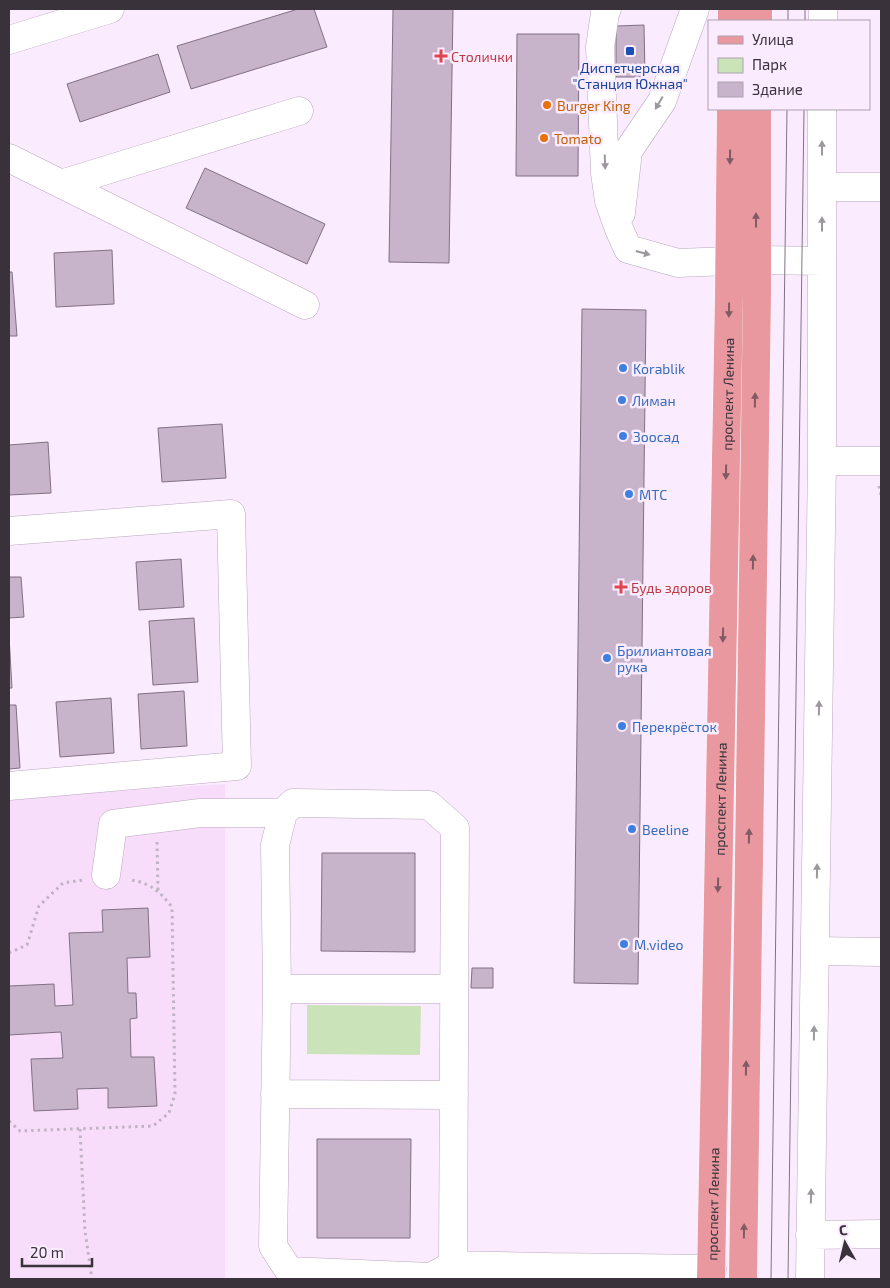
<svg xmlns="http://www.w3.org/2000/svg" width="890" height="1288" font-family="'Exo 2',sans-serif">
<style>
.built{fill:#f7ddfa}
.green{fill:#cae3b8}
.building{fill:#c7b3ca;stroke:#827085}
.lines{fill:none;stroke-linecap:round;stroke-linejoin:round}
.minor-casing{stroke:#baa7bd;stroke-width:29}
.major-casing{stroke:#fff;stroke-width:29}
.path{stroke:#c0b3c3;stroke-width:3;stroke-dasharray:2.5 4;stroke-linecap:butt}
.minor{stroke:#fff;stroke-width:28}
.major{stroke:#e8989e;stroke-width:28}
.tram{stroke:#807582;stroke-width:1}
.oneway{fill:#9c989d}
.oneway2{fill:#805b63}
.transit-dot{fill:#1a4fb4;stroke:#fbebfe;stroke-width:2}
.health-dot{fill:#e0444e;stroke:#fbebfe;stroke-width:2}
.food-dot{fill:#e8710a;stroke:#fbebfe;stroke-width:2}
.shop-dot{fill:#3f7fe0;stroke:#fbebfe;stroke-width:2}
.labels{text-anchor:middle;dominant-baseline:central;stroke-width:5;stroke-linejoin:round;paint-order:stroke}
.health-label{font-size:14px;fill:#be3a42;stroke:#fbebfe;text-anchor:start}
.transit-label{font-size:14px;fill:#164399;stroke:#fbebfe}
.food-label{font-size:14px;fill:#c56008;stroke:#fbebfe;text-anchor:start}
.shop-label{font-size:14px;fill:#366cbe;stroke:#fbebfe;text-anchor:start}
.street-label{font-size:14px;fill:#3a323b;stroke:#fbebfe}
</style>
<rect width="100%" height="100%" fill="#fbebfe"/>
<path class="built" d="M 225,784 L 225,1279 L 9,1279 L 9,798 Z"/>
<path class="green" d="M 307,1005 L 421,1006 L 420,1055 L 307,1054 Z"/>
<path class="building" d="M 298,9 L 314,9 L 327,47 L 191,89 L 177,46 Z
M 393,9 L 453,9 L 449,263 L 389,262 Z
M 644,25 L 645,77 L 616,77 L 616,26 Z
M 517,34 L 579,34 L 578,176 L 516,176 Z
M 158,54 L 170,92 L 80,122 L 67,84 Z
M 205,168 L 325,224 L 307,264 L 186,208 Z
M 112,250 L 114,304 L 56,307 L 54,253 Z
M 9,272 L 12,272 L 17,336 L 9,336 Z
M 582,309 L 646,310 L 638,984 L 574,983 Z
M 222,424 L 226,478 L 162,482 L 158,428 Z
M 48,442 L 51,493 L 9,495 L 9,445 Z
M 181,559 L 184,607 L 139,610 L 136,562 Z
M 9,577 L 21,577 L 24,617 L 9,618 Z
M 194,618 L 198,682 L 153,685 L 149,621 Z
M 9,636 L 12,688 L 9,688 Z
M 184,691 L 187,746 L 141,749 L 138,694 Z
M 111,698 L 114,753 L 60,757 L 56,702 Z
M 9,705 L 16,705 L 20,768 L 9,769 Z
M 322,853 L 415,853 L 415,952 L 321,951 Z
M 148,908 L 150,957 L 127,958 L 128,993 L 136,993 L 137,1018 L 130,1019 L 131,1057 L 154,1057 L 157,1106 L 108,1108 L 108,1088 L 77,1089 L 78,1109 L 34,1111 L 31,1059 L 63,1058 L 61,1032 L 9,1035 L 9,986 L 54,984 L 55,1006 L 73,1005 L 69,933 L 103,932 L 102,910 Z
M 472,968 L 493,968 L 493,988 L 471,988 Z
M 317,1139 L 411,1139 L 410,1238 L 317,1238 Z"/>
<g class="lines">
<g class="minor-casing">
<path id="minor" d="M 607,9 L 605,13 L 600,47 L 605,173 L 609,201 L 619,229 L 628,249 L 678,263 L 729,261
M 823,21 L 823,9
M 9,40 L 110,9
M 9,158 L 305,305
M 61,184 L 299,111
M 822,187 L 881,187
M 621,213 L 628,151 L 662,101 L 695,9
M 756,260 L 822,261
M 822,461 L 881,461
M 9,531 L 231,514 L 237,766 L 9,786
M 106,875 L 113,824 L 200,813 L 283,813
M 816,951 L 881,952
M 277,989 L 454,989
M 275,1094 L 454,1095
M 810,1235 L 881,1234
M 453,1265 L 431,1277 L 289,1271 L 273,1246 L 277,989 L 275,845 L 283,813 L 293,803 L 429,805 L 455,828 L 453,1265 L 549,1267
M 539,1279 L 549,1267 L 712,1269
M 810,1279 L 822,461 L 822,109"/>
</g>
<g class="major-casing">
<g id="major">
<path d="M 732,21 L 732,9"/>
<path d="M 758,21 L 758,9"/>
<path id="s1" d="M 711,1279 L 729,295 L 731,109"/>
<path d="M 743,1279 L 757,294 L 757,109"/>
</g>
</g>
<path class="path" d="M 879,486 L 881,495
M 157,842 L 158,890
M 9,953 L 27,945 L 39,906 L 63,883 L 83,880
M 9,1121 L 20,1131 L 153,1126 L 169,1113 L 175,1094 L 172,907 C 160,892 151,883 131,880
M 80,1129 L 85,1231 L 92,1279"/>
<use href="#minor" class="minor"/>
<use href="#major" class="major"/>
<path class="tram" d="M 788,21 L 788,9
M 805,21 L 805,9
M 771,1279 L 787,109
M 788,1279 L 804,109"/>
</g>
<defs><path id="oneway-solid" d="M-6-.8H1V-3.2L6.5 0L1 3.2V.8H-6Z" transform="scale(1.25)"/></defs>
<g class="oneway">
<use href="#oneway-solid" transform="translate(659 103) rotate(120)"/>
<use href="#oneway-solid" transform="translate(822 148) rotate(-90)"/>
<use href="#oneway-solid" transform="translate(605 162) rotate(88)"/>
<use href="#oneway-solid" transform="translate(822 224) rotate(-90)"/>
<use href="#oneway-solid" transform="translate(643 253) rotate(15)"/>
<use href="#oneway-solid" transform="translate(819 708) rotate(-89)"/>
<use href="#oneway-solid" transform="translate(817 871) rotate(-89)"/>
<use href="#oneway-solid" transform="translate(814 1033) rotate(-89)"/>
<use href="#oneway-solid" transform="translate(811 1196) rotate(-89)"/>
</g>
<g class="oneway2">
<use href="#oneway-solid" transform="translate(730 157) rotate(91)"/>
<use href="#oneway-solid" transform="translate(756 220) rotate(-90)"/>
<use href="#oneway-solid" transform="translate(729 310) rotate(91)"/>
<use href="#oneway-solid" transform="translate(755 400) rotate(-89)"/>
<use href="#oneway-solid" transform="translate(726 472) rotate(91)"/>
<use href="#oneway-solid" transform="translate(753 562) rotate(-89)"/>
<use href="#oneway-solid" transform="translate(723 635) rotate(91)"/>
<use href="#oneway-solid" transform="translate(749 836) rotate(-89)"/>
<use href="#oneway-solid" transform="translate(718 885) rotate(91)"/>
<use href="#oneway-solid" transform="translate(746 1068) rotate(-89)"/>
<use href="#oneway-solid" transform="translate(744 1231) rotate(-89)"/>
</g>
<rect class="transit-dot" x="625" y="46" width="10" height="10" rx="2.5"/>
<g class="health-dot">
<path d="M438.5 48.5h5v5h5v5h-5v5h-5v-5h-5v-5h5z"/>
<path d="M618.5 579.5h5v5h5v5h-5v5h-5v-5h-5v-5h5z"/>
</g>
<g class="food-dot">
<circle cx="547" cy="105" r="5"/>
<circle cx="544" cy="138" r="5"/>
</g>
<g class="shop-dot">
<circle cx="623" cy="368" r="5"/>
<circle cx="622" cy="400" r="5"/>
<circle cx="623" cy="436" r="5"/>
<circle cx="629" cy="494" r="5"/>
<circle cx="607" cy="658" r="5"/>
<circle cx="622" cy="726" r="5"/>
<circle cx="632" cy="829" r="5"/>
<circle cx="624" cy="944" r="5"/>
</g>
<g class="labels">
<g class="health-label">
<text x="451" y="56">Столички</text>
<text x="631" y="587">Будь здоров</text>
</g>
<g class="transit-label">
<text x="630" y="67">Диспетчерская<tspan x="630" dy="16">"Станция Южная"</tspan></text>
</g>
<g class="food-label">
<text x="557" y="105">Burger King</text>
<text x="554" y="138">Tomato</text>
</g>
<g class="shop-label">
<text x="633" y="368">Korablik</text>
<text x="632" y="400">Лиман</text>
<text x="633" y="436">Зоосад</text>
<text x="639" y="494">МТС</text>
<text x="617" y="650">Брилиантовая<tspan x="617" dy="16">рука</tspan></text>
<text x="632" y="726">Перекрёсток</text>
<text x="642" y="829">Beeline</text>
<text x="634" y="944">M.video</text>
</g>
<g class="street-label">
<text stroke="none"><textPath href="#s1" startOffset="885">проспект Ленина</textPath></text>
<text stroke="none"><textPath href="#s1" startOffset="480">проспект Ленина</textPath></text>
<text stroke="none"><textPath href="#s1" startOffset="75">проспект Ленина</textPath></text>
</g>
</g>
<rect width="890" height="1288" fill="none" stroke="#3a323b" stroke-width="20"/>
<rect x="708" y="20" width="162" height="90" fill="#fbebfe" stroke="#aea1b0"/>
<rect x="718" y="36" width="25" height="8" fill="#e8989e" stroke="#aea1b0"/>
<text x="752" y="45" font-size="15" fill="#3a323b">Улица</text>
<rect x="718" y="58" width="25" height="15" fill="#cae3b8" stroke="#aea1b0"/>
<text x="752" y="70" font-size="15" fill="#3a323b">Парк</text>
<rect x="718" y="82" width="25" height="15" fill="#c7b3ca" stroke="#aea1b0"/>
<text x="752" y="95" font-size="15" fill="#3a323b">Здание</text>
<g transform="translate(845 1243) rotate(352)" stroke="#fbebfe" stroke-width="4" paint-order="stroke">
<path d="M0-4L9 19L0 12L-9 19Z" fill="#3a323b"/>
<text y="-8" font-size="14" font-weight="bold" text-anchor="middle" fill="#3a323b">С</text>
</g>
<path d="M22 1258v8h70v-8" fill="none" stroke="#3a323b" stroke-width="2.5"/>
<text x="30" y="1258" font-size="15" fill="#3a323b" stroke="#fbebfe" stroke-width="4" paint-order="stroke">20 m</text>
</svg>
